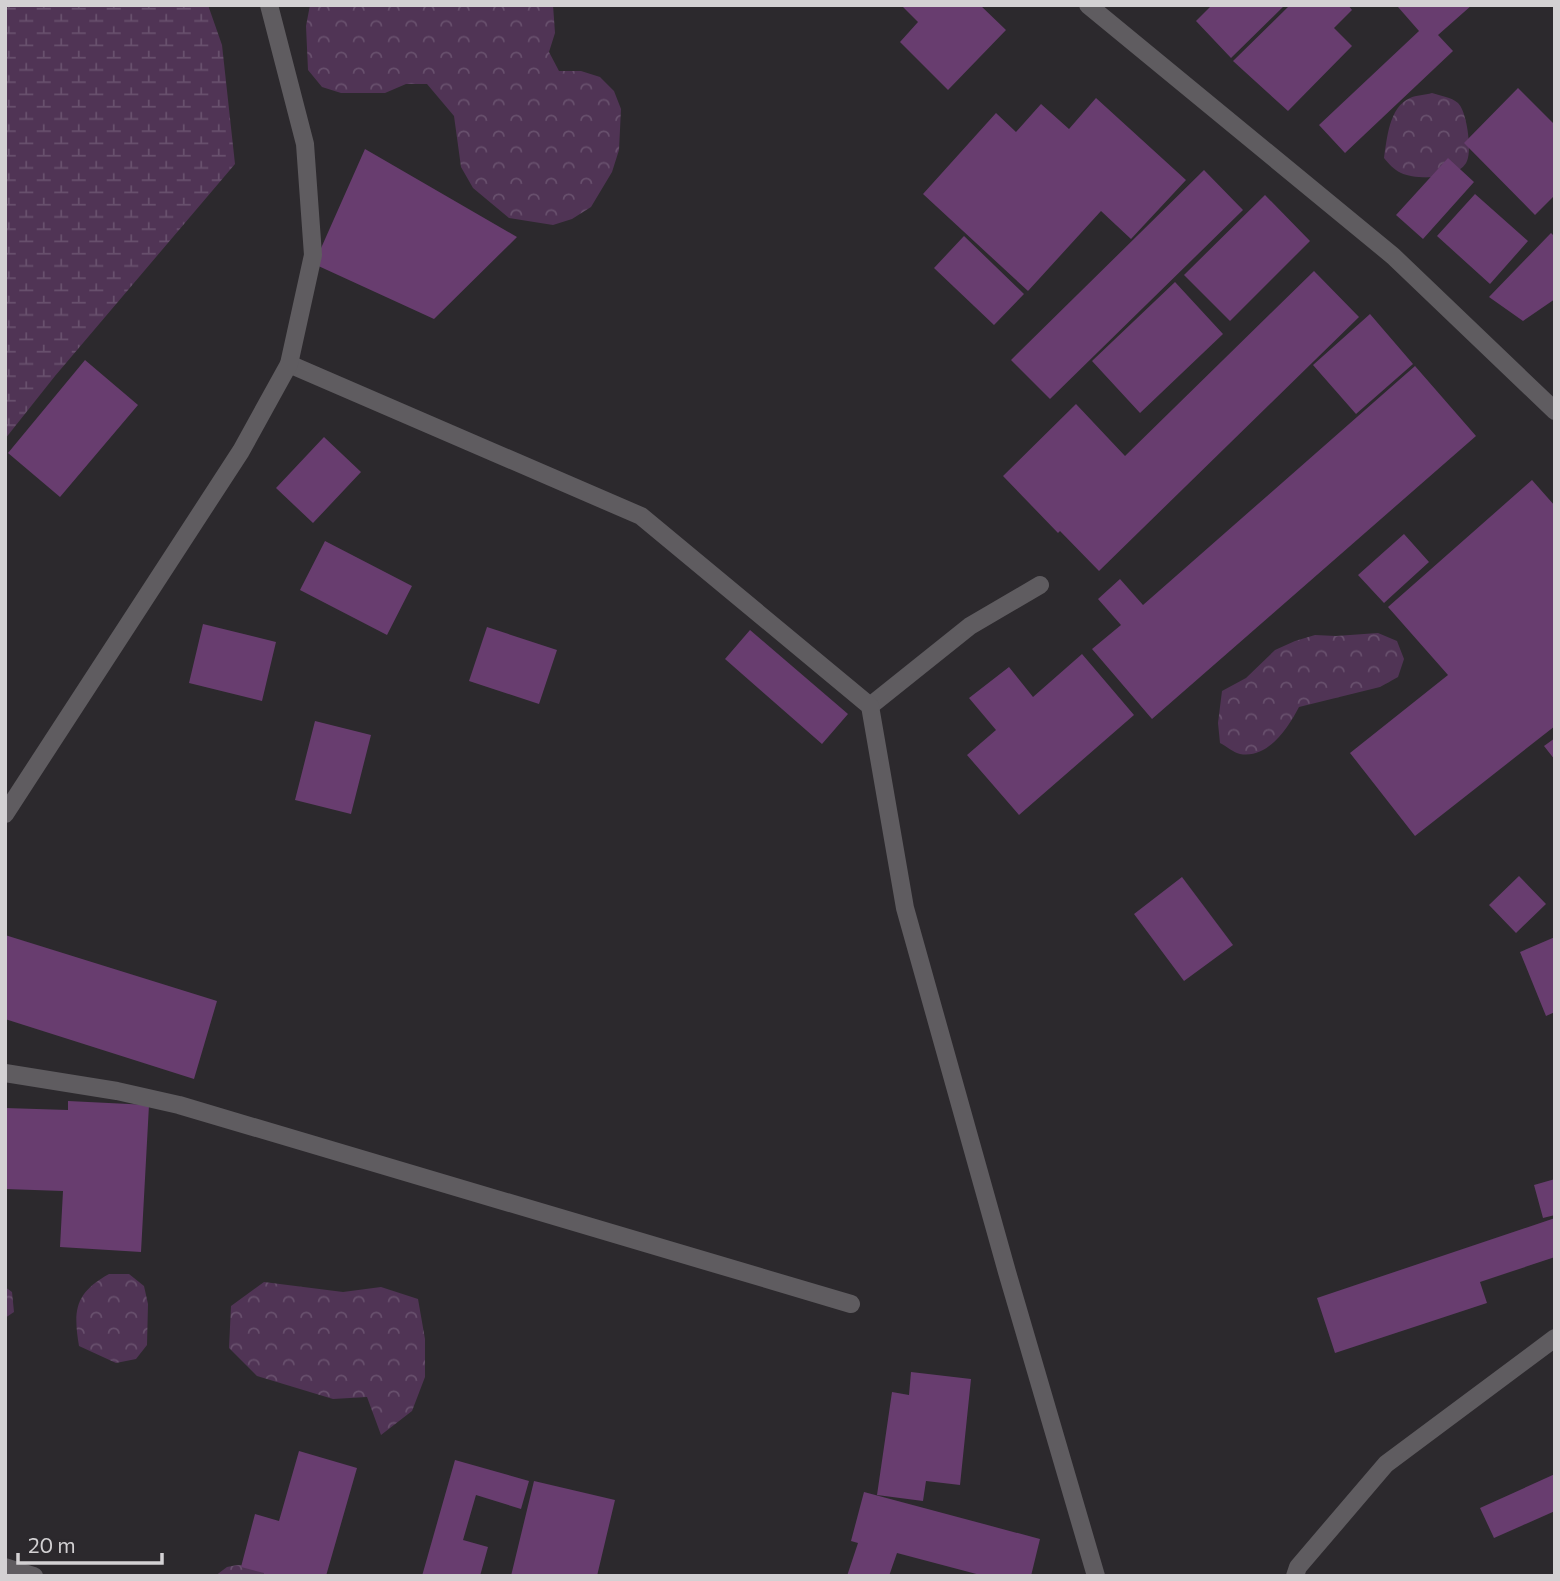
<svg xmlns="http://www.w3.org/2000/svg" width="1560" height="1581" font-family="Commissioner,sans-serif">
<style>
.forest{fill:url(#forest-crowns)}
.wetland{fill:url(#wetland-marsh)}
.building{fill:#683d6f}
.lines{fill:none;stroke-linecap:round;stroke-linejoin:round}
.service{stroke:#5f5c60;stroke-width:18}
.pedestrian{stroke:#5f5c60;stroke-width:18}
.minor{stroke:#5f5c60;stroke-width:18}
.tertiary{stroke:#5f5c60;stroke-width:18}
</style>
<defs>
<pattern id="forest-crowns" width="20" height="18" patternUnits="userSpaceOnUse" patternTransform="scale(1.75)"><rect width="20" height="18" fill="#503455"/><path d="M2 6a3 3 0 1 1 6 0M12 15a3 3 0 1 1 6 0" fill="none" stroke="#68506d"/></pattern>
<pattern id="wetland-marsh" width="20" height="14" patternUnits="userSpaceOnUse" patternTransform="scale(1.75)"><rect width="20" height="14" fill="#503455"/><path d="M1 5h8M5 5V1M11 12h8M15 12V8" fill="none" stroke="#68506d"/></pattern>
</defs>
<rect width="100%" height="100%" fill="#2c292d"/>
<path class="forest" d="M 310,5 L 553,5 L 555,33 L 549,52 L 559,71 L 581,71 L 600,77 L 614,91 L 621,109 L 619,150 L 612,172 L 591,207 L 572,219 L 553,225 L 509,218 L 473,188 L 461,167 L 454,116 L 427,84 L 406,84 L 385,93 L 341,93 L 322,87 L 308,70 L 306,26 Z
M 1432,93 C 1441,96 1451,97 1458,103 C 1467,112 1472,149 1467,161 C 1459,180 1416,180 1401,173 C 1393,169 1389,164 1384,158 C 1387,139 1389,107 1410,98 C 1416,95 1425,95 1432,93 Z
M 1378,633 L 1397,641 L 1404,659 L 1398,677 L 1380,687 L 1299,707 C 1288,728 1268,759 1240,754 C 1234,753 1226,746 1220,743 L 1218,723 L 1222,691 L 1246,678 L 1275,650 L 1295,641 L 1315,635 L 1336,636 Z
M 109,1274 L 129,1274 L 144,1286 L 148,1304 L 147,1345 L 136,1359 L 116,1363 L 79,1346 C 73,1310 75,1293 109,1274 Z
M 264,1282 L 343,1292 L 381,1287 L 418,1299 L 425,1339 L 425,1377 L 412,1411 L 381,1435 L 367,1397 L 333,1399 L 257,1376 L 229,1348 L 231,1306 Z
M 5,1287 L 12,1292 L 14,1312 L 5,1318 Z
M 237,1565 L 260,1566 L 280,1576 L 215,1576 L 227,1567 Z"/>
<path class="wetland" d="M 5,5 L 208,5 L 222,45 L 235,164 L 55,376 L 5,439 Z"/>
<path class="building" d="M 901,5 L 980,5 L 1006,30 L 948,90 L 900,42 L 918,22 Z
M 1212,5 L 1285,5 L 1231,58 L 1196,21 Z
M 1290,5 L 1348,5 L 1352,10 L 1334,28 L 1352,46 L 1288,111 L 1233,61 Z
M 1401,5 L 1472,5 L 1438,35 L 1453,51 L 1345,153 L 1319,125 L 1419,31 L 1398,7 Z
M 1518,88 L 1555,125 L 1555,195 L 1535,215 L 1464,143 Z
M 1096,98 L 1186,180 L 1131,239 L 1101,211 L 1028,291 L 923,194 L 996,113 L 1016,132 L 1041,104 L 1069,129 Z
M 365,149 L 517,237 L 434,319 L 314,264 Z
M 1448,158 L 1474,182 L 1423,239 L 1396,215 Z
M 1204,170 L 1243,210 L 1050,399 L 1011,360 Z
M 1475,194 L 1528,241 L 1490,284 L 1437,236 Z
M 1265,195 L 1310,241 L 1230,321 L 1184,275 Z
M 1551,233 L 1555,237 L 1555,299 L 1523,321 L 1489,297 Z
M 964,236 L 1024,294 L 994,325 L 934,268 Z
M 1314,271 L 1359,317 L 1099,571 L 1060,531 L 1058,533 L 1003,476 L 1076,404 L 1125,456 Z
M 1175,282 L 1223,334 L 1140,413 L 1092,361 Z
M 1370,314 L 1413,364 L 1356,414 L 1313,365 Z
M 85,360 L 138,405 L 60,497 L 8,453 Z
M 1415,366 L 1476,436 L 1152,719 L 1092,649 L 1121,625 L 1098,599 L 1120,579 L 1143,605 Z
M 324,437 L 361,472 L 313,523 L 276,488 Z
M 1532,480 L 1555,506 L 1555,726 L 1415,836 L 1350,753 L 1448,675 L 1388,607 Z
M 1404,534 L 1429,562 L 1384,603 L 1358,575 Z
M 325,541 L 412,586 L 387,635 L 300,590 Z
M 203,624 L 276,642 L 262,701 L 189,683 Z
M 487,627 L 557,650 L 539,704 L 469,681 Z
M 750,630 L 848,714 L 822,744 L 725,659 Z
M 1082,654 L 1134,715 L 1019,815 L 967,755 L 996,730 L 969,698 L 1009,667 L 1033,697 Z
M 315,721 L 371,735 L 351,814 L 295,800 Z
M 1555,738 L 1555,760 L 1544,746 Z
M 1519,876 L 1546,904 L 1516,933 L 1489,905 Z
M 1182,877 L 1233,945 L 1184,981 L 1134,914 Z
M 5,935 L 217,1001 L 194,1079 L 5,1019 Z
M 1555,937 L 1555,1012 L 1546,1016 L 1520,952 Z
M 68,1101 L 149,1105 L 141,1252 L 60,1247 L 63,1191 L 5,1189 L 5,1108 L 68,1110 Z
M 1555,1179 L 1555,1215 L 1543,1218 L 1534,1185 Z
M 1555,1218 L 1555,1257 L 1480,1282 L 1487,1303 L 1335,1353 L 1317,1298 Z
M 911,1372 L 971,1379 L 960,1485 L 926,1481 L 923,1501 L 877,1495 L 892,1392 L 909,1395 Z
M 299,1451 L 357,1468 L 326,1576 L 264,1576 L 264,1573 L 241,1567 L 255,1514 L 279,1521 Z
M 455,1460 L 529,1481 L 521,1509 L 476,1495 L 463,1540 L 488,1547 L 480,1576 L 422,1576 Z
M 1555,1474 L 1555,1511 L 1494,1538 L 1480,1508 Z
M 534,1481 L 615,1500 L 597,1576 L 511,1576 Z
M 864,1492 L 1040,1539 L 1031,1576 L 984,1576 L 897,1553 L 889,1576 L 847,1576 L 858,1543 L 851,1541 Z"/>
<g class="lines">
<path class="service" d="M 870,706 L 970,626 L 1040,585
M 1295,1576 L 1298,1567 L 1386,1464 L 1555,1338"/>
<path class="pedestrian" d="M 1088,5 L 1393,256 L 1555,411"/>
<path class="minor" d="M 289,364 L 641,516 L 870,706 L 905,908 L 1007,1272 L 1096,1576
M 5,1073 L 117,1091 L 179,1105 L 851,1304"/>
<path class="tertiary" d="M 5,814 L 241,451 L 289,364 L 313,255 L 305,144 L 269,5
M 5,1567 L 34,1576"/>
</g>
<rect width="1560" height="1581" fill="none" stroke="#d3d1d3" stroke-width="14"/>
<path d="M18 1553v10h144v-10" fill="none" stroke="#d3d1d3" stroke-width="3.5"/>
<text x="28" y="1553" font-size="21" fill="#d3d1d3" stroke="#2c292d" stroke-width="5" paint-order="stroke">20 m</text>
</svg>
